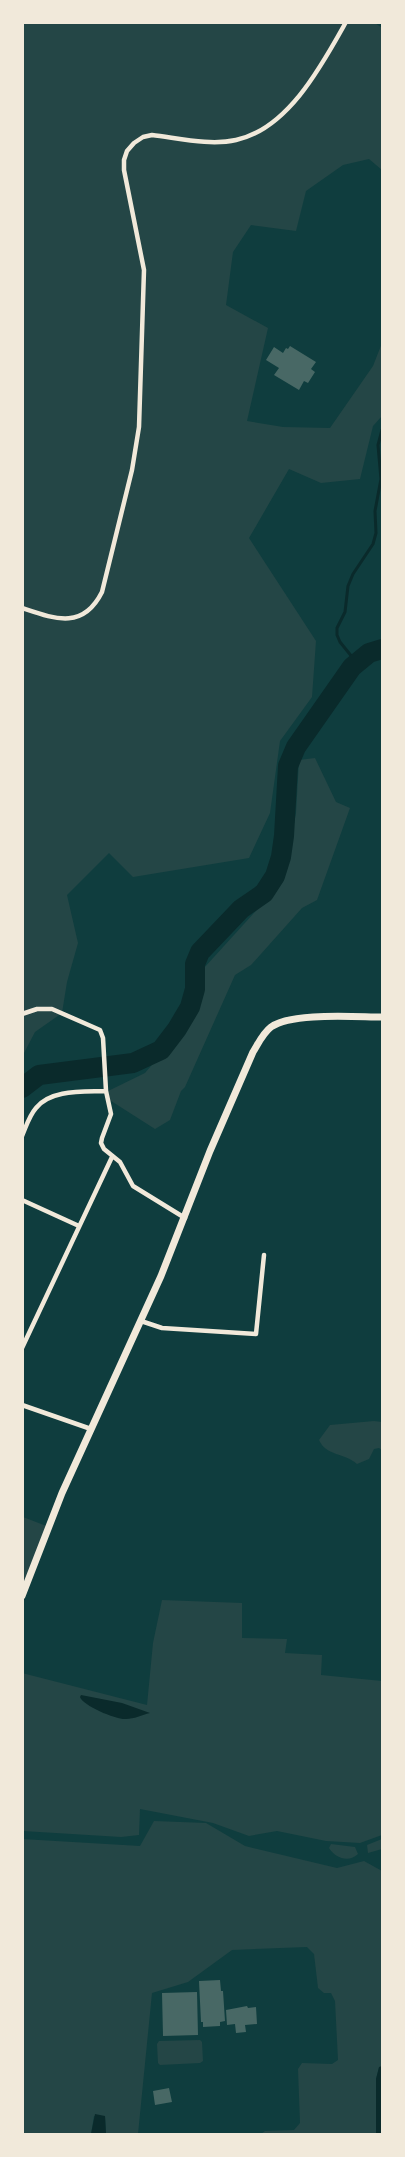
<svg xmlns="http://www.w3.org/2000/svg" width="405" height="2157" font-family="Mulish,sans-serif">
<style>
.green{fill:#244646}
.water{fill:#0a2a2b}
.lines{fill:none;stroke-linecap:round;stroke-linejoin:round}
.stream{stroke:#0a2a2b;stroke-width:3}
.river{stroke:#0a2a2b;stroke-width:20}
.building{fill:#486865}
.minor{stroke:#f1e9da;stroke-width:4.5}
.primary{stroke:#f1e9da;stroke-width:7}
</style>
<rect width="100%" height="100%" fill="#0f3d3e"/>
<path class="green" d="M 23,23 L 375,23 L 382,28 L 382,170 L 369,159 L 343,165 L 306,191 L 296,231 L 251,225 L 233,252 L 226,305 L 268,328 L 247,421 L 283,427 L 330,428 L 373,366 L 382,343 L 382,416 L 373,426 L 360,479 L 321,483 L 289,469 L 249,538 L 316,641 L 312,697 L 280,741 L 270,813 L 249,858 L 133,877 L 109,853 L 67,895 L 78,943 L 67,982 L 62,1013 L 35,1032 L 23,1055 Z
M 315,758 L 336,802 L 350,808 L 317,900 L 302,908 L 251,965 L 235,975 L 185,1087 L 181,1091 L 170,1120 L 155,1129 L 108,1099 L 106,1092 L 145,1073 L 179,1033 L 196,998 L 198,980 L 204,968 L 283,881 L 296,813 L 299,760 Z
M 374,1421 L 382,1422 L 382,1450 L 379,1448 L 374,1449 L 369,1459 L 357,1464 C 345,1453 326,1456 319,1440 L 330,1425 Z
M 23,1517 L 49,1527 L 23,1596 Z
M 162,1600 L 242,1603 L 242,1638 L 287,1639 L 285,1653 L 322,1655 L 321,1675 L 382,1681 L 382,1835 L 360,1843 L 326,1841 L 277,1831 L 249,1836 L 213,1823 L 140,1809 L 139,1835 L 121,1837 L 23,1831 L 22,1673 L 147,1705 L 153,1643 Z
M 154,1821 L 206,1823 L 245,1846 L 337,1868 L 364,1861 L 382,1871 L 382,2066 L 379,2068 L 376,2079 L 376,2134 L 261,2134 L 265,2131 L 294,2130 L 300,2123 L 298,2069 L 302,2063 L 332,2064 L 338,2060 L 335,2001 L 331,1993 L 324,1993 L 318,1988 L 314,1954 L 307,1947 L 232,1950 L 188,1982 L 152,1993 L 138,2134 L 106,2134 L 105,2116 L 94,2116 L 91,2134 L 23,2134 L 22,1839 L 140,1846 Z
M 382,1839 L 382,1849 L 368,1853 L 367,1845 Z
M 331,1844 L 355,1847 L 358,1854 C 349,1863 335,1858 329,1848 Z
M 200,2040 L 202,2042 L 203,2061 L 200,2063 L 160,2065 L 158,2063 L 157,2044 L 159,2041 Z"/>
<path class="water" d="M 81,1695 L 122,1703 L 150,1713 C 142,1715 134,1719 126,1719 C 117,1720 83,1706 80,1697 Z
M 382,2066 L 382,2134 L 376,2134 L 376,2079 L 379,2067 Z
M 95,2114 L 105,2116 L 106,2134 L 91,2134 Z"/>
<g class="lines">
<path class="stream" d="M 357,663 L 340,642 L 337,635 L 337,628 L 345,612 L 348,586 L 353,574 L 373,544 L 376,533 L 375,511 L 381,479 L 378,445 L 382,430"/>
<path class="river" d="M 22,1088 L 39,1075 L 133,1063 L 161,1050 L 177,1029 L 190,1007 L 195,989 L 195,964 L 200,952 L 241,909 L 264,893 L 275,876 L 281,857 L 284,836 L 288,766 L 296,747 L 352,667 L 369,653 L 382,649"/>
</g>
<path class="building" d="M 290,346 L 316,362 L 311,369 L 315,372 L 308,383 L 304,381 L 299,390 L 274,375 L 279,368 L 266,360 L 274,347 L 283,353 L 286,348 L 288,349 Z
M 220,1980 L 221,1991 L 223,1991 L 225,2021 L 220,2022 L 220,2026 L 203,2027 L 203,2022 L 201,2022 L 199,1981 Z
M 197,1992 L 198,2035 L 163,2036 L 162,1993 Z
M 247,2006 L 248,2008 L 256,2007 L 257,2024 L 245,2025 L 246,2032 L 236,2033 L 235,2024 L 227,2025 L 226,2010 Z
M 169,2088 L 172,2102 L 155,2105 L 153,2091 Z"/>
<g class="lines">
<path class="minor" d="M 22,608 C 55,619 83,630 102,592 L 132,470 L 139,427 L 144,270 L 124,170 L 124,160 L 127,151 L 134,143 L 143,137 L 152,135 C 178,138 210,146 236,140 C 288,129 322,65 346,22
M 22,1014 L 37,1009 L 52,1009 L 100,1030 L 103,1038 L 106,1091
M 22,1136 C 26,1127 29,1116 36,1108 C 51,1089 84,1092 106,1091 L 111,1114 L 102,1138 L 101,1143 L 104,1149 L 120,1162 L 133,1186 L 185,1218
M 22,1200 L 79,1226
M 141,1321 L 162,1328 L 256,1334 L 264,1255
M 22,1348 L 112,1157
M 22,1405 L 91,1429"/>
<path class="primary" d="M 22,1596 L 62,1493 L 161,1276 L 210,1151 L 253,1052 C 258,1044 263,1033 271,1027 C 292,1012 356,1017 382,1017"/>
</g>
<rect width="405" height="2157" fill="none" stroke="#f1e9da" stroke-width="48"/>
</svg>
